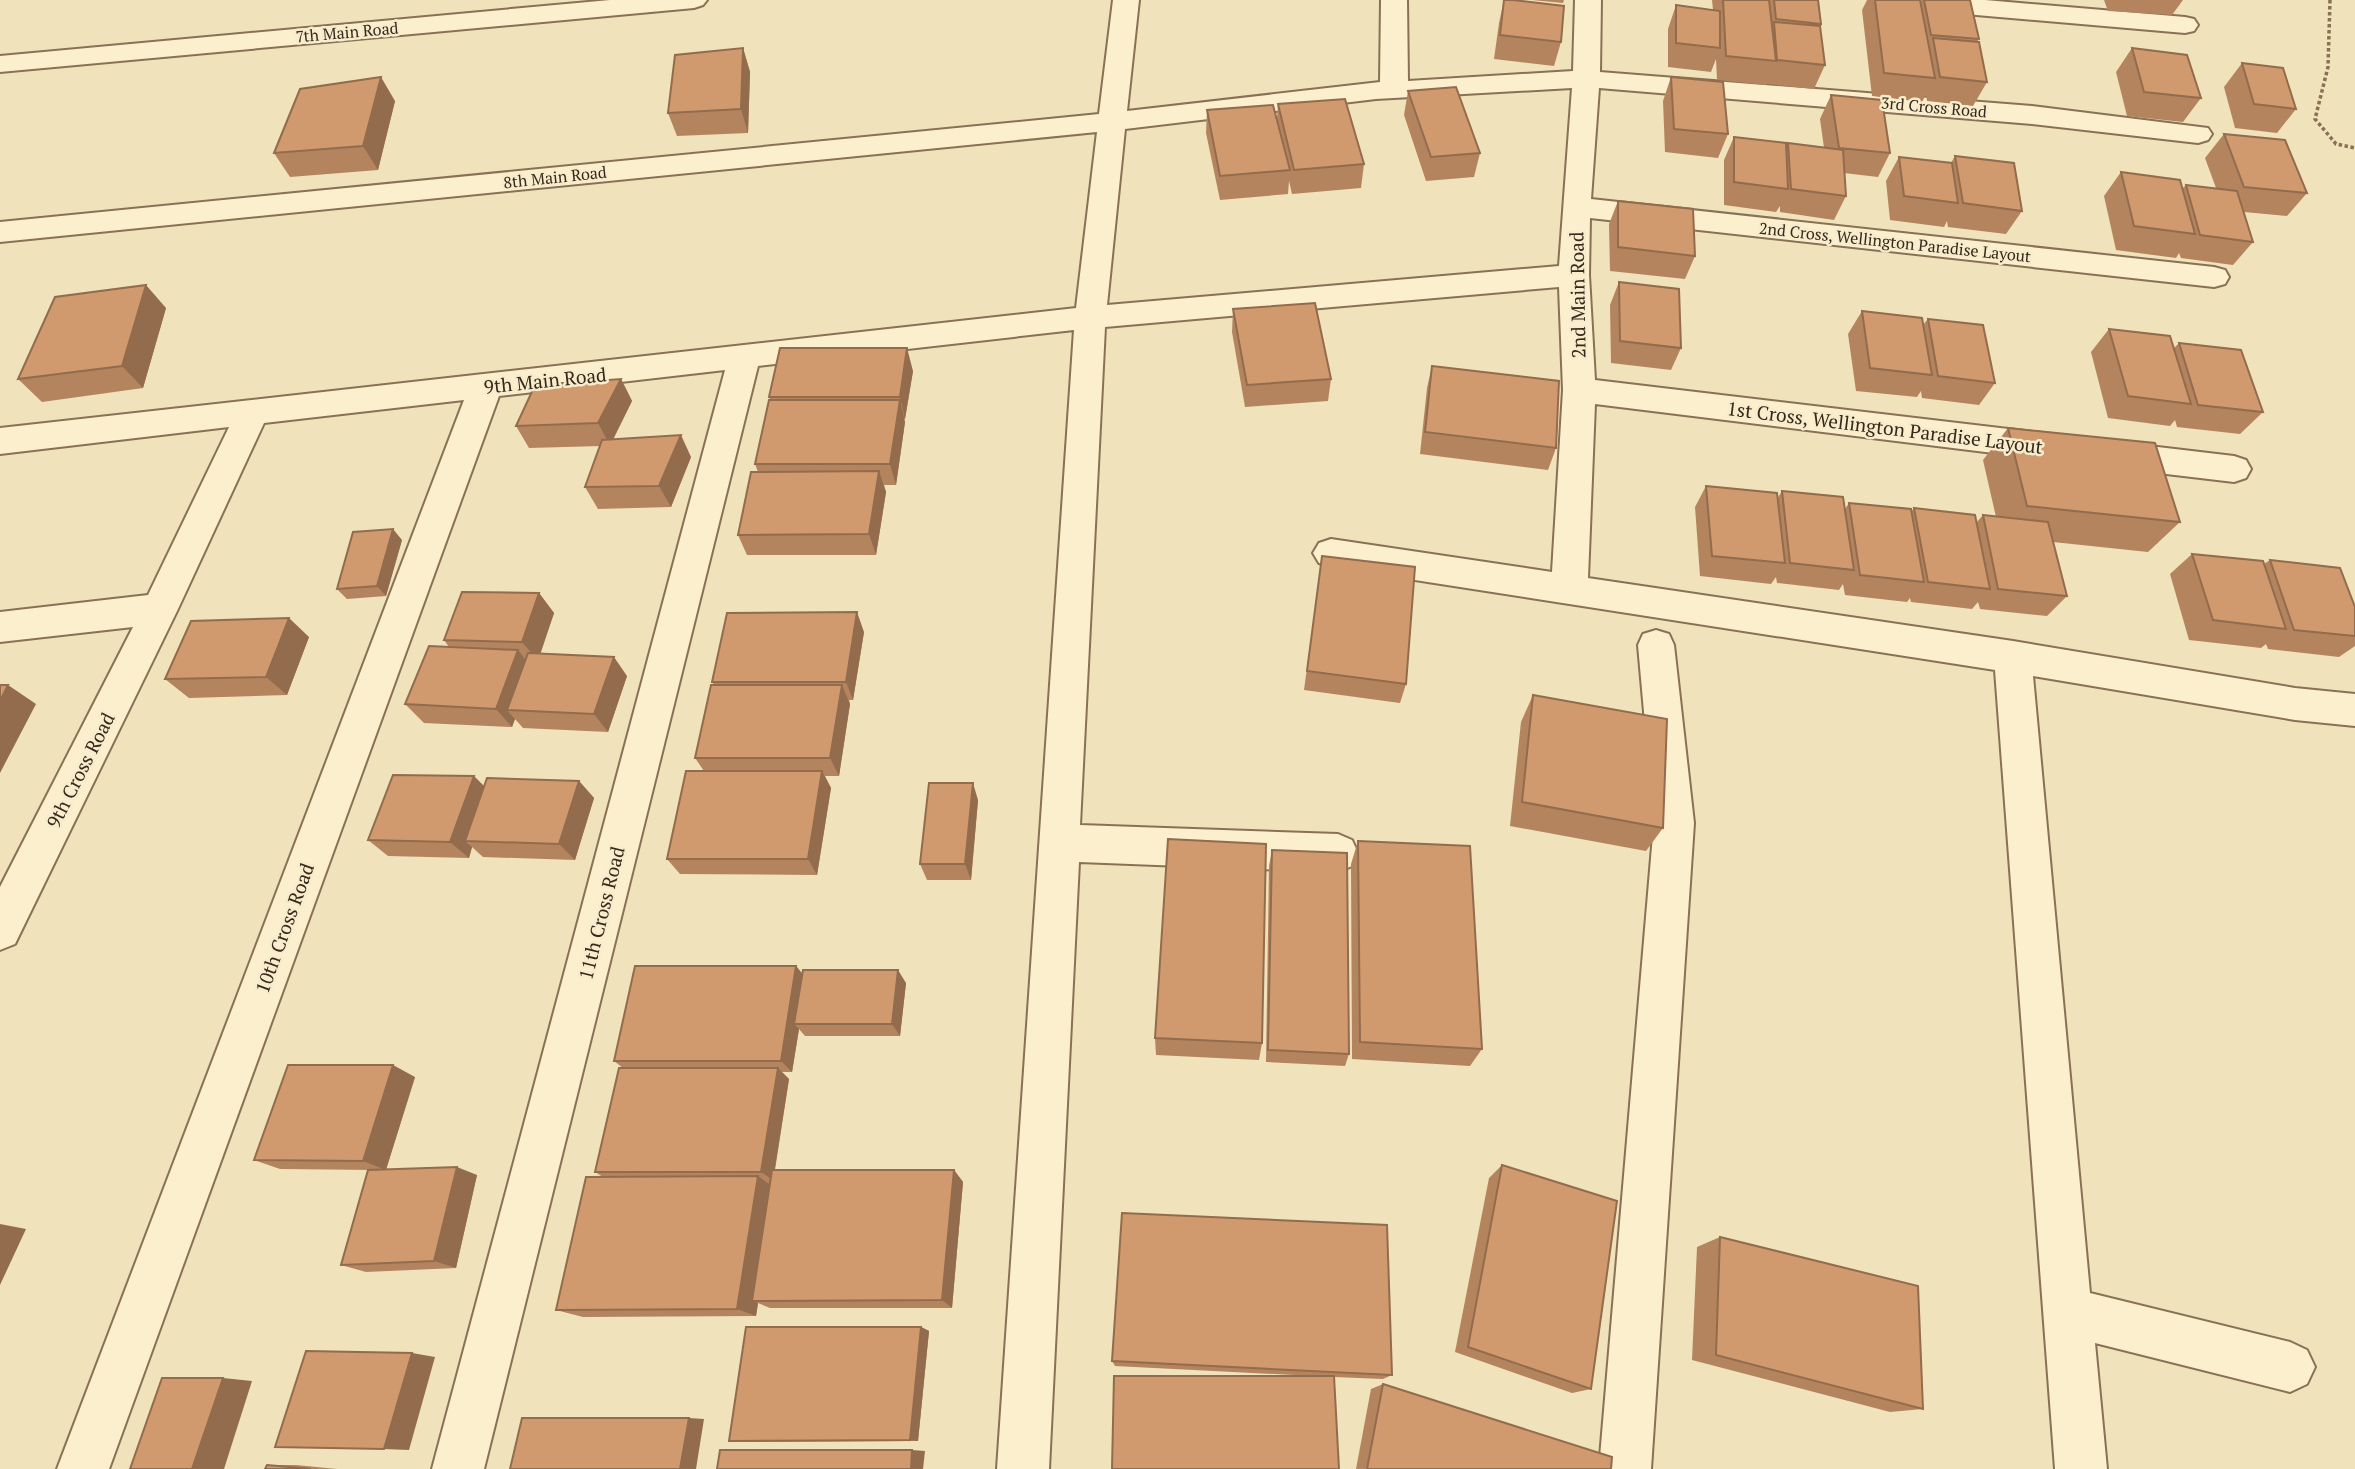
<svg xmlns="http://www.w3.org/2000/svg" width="2355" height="1469" font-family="'PT Serif',serif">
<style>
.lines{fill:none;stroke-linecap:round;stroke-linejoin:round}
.minor-casing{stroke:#887154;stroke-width:4}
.path{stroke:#887154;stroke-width:3.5;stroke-dasharray:3.5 2.5;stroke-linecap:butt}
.minor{fill:#fbefce;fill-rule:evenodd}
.wall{fill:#b4845f}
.shaded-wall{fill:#926c4d}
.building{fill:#d19a6e;stroke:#926c4d;stroke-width:2}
.labels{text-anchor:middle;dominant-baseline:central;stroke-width:5;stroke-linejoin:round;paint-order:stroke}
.far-street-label{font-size:16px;fill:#36281a;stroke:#f7eccb}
.street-label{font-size:19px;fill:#36281a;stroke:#f7eccb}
</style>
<rect width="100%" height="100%" fill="#f0e2bb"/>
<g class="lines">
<g class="minor-casing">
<path id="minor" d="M 610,0 L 707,0 L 703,5 L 694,8 L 0,72 L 0,56 Z
M 1113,0 L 1139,0 L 1127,111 L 1380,82 L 1381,0 L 1407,0 L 1408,81 L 1573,71 L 1575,0 L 1601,0 L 1600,72 L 2032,106 L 2208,128 L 2212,134 L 2208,140 L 2198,143 L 2032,124 L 1599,88 L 1591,199 L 2214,267 L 2225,270 L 2229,277 L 2225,284 L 2214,287 L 1590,218 L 1589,275 L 1595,380 L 2051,434 L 2063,438 L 2068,447 L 2063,456 L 2051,460 L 1595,404 L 1588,578 L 2013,641 L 2295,688 L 2355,694 L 2355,726 L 2295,720 L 2033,676 L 2090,1293 L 2290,1342 L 2307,1350 L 2315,1367 L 2307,1384 L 2290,1392 L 2095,1343 L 2107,1469 L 2055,1469 L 1995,670 L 1331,567 L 1319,563 L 1313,553 L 1319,543 L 1331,539 L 1552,572 L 1563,390 L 1559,287 L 1105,327 L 1080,825 L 1338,834 L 1352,840 L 1358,853 L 1352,866 L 1338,872 L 1079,862 L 1049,1469 L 997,1469 L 1074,330 L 758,366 L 484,1469 L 432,1469 L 725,370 L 499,396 L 109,1469 L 57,1469 L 464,400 L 264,423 L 178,609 L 15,944 L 0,950 L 0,887 L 133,627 L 0,642 L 0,612 L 148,595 L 229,427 L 0,454 L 0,428 L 1076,308 L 1097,132 L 0,242 L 0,222 L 1099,114 ZM 1572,88 L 1559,266 L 1107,305 L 1125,129 L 1376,99 Z
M 1882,0 L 1985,0 L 2185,17 L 2194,19 L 2198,25 L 2194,31 L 2185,33 L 1895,8 L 1886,5 Z
M 2107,441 L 2234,456 L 2246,460 L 2251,469 L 2246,478 L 2234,482 L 2107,467 L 2095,463 L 2090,454 L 2095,445 Z
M 1656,630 L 1669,634 L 1674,645 L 1694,823 L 1651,1469 L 1599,1469 L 1654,823 L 1638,645 L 1643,634 Z"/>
</g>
<path class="path" d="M 2330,0 L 2328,67 L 2315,119 L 2336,144 L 2355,148"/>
<use href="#minor" class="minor"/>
</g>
<path class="wall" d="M 1504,0 L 1561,42 L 1554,66 L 1494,59 L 1499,23 Z
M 1532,0 L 1564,0 L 1563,3 Z
M 1712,0 L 1818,0 L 1821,24 L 1820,27 L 1825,65 L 1814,89 L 1767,84 L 1767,82 L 1766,85 L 1717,80 L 1716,59 L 1711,72 L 1668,67 L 1668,29 L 1676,5 L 1713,10 Z
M 1867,0 L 1970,0 L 1979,39 L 1977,42 L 1987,82 L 1973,106 L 1927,101 L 1926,95 L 1922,102 L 1872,96 L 1862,10 Z
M 2104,0 L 2183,0 L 2172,15 L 2108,11 Z
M 743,48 L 750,72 L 748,133 L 677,136 L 668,113 Z
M 2132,48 L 2201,98 L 2183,122 L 2127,116 L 2116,72 Z
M 2242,63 L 2296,109 L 2277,133 L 2235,128 L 2224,87 Z
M 1671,77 L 1728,134 L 1718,158 L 1665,152 L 1663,101 Z
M 1408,91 L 1480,153 L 1474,177 L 1426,181 L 1404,115 Z
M 1831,95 L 1890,153 L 1878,177 L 1844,173 L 1846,196 L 1834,220 L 1780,212 L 1780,206 L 1776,212 L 1724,205 L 1724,160 L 1734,137 L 1786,149 L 1788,143 L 1824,148 L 1820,119 Z
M 395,101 L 378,170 L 290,177 L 274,153 Z
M 1278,104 L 1364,164 L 1361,188 L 1292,194 L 1289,181 L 1288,194 L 1220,200 L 1206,133 L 1207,110 L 1277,118 Z
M 2224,134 L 2307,193 L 2287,216 L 2244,212 L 2253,242 L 2233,265 L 2181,258 L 2179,253 L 2176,258 L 2116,250 L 2104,196 L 2121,172 L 2182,189 L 2186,185 L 2216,188 L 2205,158 Z
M 1955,156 L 2022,211 L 2006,234 L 1948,227 L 1947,221 L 1944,227 L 1890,220 L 1886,181 L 1899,157 L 1951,163 Z
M 1618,201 L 1695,256 L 1685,279 L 1610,271 L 1609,224 Z
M 1619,282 L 1681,348 L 1671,370 L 1611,363 L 1610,305 Z
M 166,308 L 143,388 L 42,402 L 18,379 Z
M 1233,309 L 1331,379 L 1328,401 L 1245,407 L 1232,332 Z
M 1862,311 L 1923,325 L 1928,319 L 1995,383 L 1979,405 L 1922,398 L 1921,391 L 1917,397 L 1856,391 L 1848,334 Z
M 2109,329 L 2174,348 L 2179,343 L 2263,412 L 2240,434 L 2177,427 L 2175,420 L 2170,426 L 2108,418 L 2091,352 Z
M 1432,366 L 1556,448 L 1548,470 L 1420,454 L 1427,388 Z
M 913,371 L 905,419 L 904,419 L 905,422 L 896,485 L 884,485 L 886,492 L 876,555 L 747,555 L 738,535 L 758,472 L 755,464 L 770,400 L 769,397 Z
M 621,379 L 632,401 L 613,440 L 691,457 L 671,507 L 598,509 L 585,487 L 601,446 L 529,448 L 516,426 Z
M 2008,428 L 2180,522 L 2148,552 L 2053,542 L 2067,596 L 2047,616 L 1980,609 L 1978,602 L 1972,609 L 1911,602 L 1910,598 L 1907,602 L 1845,595 L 1843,584 L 1839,590 L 1777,583 L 1776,577 L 1771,584 L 1700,576 L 1695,507 L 1706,486 L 1777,499 L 1782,491 L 1845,509 L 1849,503 L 1911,512 L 1914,508 L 1976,523 L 1983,515 L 1996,517 L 1983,460 Z
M 402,540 L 386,596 L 347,599 L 337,589 Z
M 2192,554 L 2264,564 L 2270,560 L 2355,607 L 2355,646 L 2339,657 L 2268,649 L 2266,644 L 2261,648 L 2189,640 L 2170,574 Z
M 1322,556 L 1406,684 L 1400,703 L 1304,690 Z
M 539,593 L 554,613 L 540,653 L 627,676 L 608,732 L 523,728 L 515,719 L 512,727 L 424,723 L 405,704 L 449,647 L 444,640 Z
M 864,632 L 853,700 L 849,700 L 850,704 L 839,776 L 825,776 L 831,788 L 817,875 L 680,874 L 667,859 L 704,771 L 695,758 L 714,685 L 712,682 Z
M 309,637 L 287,695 L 189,698 L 165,679 Z
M 1533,695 L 1663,828 L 1646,851 L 1510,826 L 1521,722 Z
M 579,781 L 594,798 L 575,860 L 483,857 L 472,847 L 469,858 L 388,856 L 368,840 L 484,787 Z
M 978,800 L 971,880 L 927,880 L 920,864 Z
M 1358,841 L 1482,1049 L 1470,1066 L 1352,1059 L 1351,864 Z
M 1272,850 L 1349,1054 L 1345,1066 L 1266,1062 L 1269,866 Z
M 796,966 L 802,973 L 906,983 L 900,1036 L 805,1036 L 799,1029 L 792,1072 L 782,1072 L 789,1079 L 775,1170 L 954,1170 L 963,1182 L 952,1308 L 770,1308 L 758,1303 L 756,1316 L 583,1317 L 556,1310 L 603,1177 L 595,1172 L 623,1068 L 614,1061 Z
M 1155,1038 L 1262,1043 L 1259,1060 L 1156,1055 Z
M 415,1077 L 386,1169 L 477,1175 L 456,1268 L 366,1272 L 341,1265 L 374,1170 L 280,1169 L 254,1160 Z
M 1502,1165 L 1591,1389 L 1572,1393 L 1455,1352 L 1489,1178 Z
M 1720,1237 L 1923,1409 L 1890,1412 L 1692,1360 L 1697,1247 Z
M 921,1327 L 929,1331 L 918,1441 L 743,1442 L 729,1441 Z
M 1112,1361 L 1392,1375 L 1383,1379 L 1334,1377 L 1115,1366 Z
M 1383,1384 L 1611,1469 L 1356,1469 L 1371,1389 Z
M 267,1465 L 296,1465 L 337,1469 L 265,1469 Z"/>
<path class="shaded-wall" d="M 743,48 L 750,72 L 748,133 L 741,109 Z
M 381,77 L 395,101 L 378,170 L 363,146 Z
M 146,285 L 166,308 L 143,388 L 122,366 Z
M 907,348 L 913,371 L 905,419 L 900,397 Z
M 621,379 L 632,401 L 610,445 L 598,423 Z
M 900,400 L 905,422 L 896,485 L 890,464 Z
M 681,435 L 691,457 L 671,507 L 659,486 Z
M 879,471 L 886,492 L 876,555 L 869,534 Z
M 393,529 L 402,540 L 386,596 L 377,586 Z
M 539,593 L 554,613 L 538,661 L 522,642 Z
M 857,612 L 864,632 L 853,700 L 846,682 Z
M 289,618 L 309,637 L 287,695 L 266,677 Z
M 518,650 L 533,670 L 507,710 L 515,719 L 512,727 L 496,709 Z
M 614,657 L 627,676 L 608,732 L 594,714 Z
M 8,685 L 36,704 L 0,773 L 0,701 Z
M 842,685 L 850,704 L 839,776 L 830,758 Z
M 822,771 L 831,788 L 817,875 L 808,859 Z
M 474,776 L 491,793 L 465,841 L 472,847 L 469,858 L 450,842 Z
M 579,781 L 594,798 L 575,860 L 559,844 Z
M 973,783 L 978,800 L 971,880 L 965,864 Z
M 796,966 L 806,979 L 794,1024 L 799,1029 L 792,1072 L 781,1061 Z
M 898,970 L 906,983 L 900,1036 L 892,1024 Z
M 393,1065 L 415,1077 L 386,1170 L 363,1161 Z
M 778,1068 L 789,1079 L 773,1180 L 761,1172 Z
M 457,1167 L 477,1175 L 456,1268 L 434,1261 Z
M 954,1170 L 963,1182 L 952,1308 L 942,1300 Z
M 758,1176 L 776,1189 L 752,1301 L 758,1303 L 756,1316 L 737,1309 Z
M 0,1224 L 26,1229 L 0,1285 Z
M 921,1327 L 929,1331 L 918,1441 L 910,1440 Z
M 412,1353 L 435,1357 L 409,1450 L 384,1449 Z
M 223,1378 L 252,1381 L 224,1469 L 192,1469 Z
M 689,1418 L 704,1419 L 696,1469 L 680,1469 Z
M 912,1450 L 925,1451 L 923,1469 L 911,1469 Z"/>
<path class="building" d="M 1504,0 L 1513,0 L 1564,6 L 1561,42 L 1500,35 Z
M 1723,0 L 1769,0 L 1776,61 L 1726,56 Z
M 1774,0 L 1818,0 L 1821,24 L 1776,19 Z
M 1875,0 L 1920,0 L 1935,78 L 1884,73 Z
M 1924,0 L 1970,0 L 1979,39 L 1931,35 Z
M 1676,5 L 1720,11 L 1720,48 L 1676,43 Z
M 1774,22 L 1820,26 L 1825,65 L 1777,60 Z
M 1933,38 L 1979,42 L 1987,82 L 1940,77 Z
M 743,48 L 741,109 L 668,113 L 675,55 Z
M 2132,48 L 2187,55 L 2201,98 L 2144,92 Z
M 2242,63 L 2283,68 L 2296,109 L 2254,104 Z
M 381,77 L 363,146 L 274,153 L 300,89 Z
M 1671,77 L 1723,82 L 1728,134 L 1674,129 Z
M 1456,87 L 1480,153 L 1431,157 L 1408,91 Z
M 1831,95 L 1882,100 L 1890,153 L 1839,148 Z
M 1345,99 L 1364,164 L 1294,170 L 1278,104 Z
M 1273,105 L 1290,170 L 1220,176 L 1207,110 Z
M 2224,134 L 2285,140 L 2307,193 L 2244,187 Z
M 1734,137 L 1786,143 L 1788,189 L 1734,182 Z
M 1788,143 L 1843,150 L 1846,196 L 1791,189 Z
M 1955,156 L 2014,163 L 2022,211 L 1963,203 Z
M 1899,157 L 1952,163 L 1958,203 L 1904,196 Z
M 2121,172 L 2180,180 L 2195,234 L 2134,226 Z
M 2186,185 L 2237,191 L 2253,242 L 2200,235 Z
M 1618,201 L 1693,209 L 1695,256 L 1618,247 Z
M 1619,282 L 1679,289 L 1681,348 L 1620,341 Z
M 146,285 L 122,366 L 18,379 L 55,297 Z
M 1315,303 L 1331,379 L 1247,385 L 1233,309 Z
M 1862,311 L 1922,318 L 1932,375 L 1870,368 Z
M 1928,319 L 1983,325 L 1995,383 L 1938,376 Z
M 2109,329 L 2170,336 L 2191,404 L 2128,396 Z
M 2179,343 L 2241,350 L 2263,412 L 2198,405 Z
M 780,348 L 907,348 L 900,397 L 769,397 Z
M 1432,366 L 1559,381 L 1556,448 L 1425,432 Z
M 621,379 L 598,423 L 516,426 L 535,385 Z
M 769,400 L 900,400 L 890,464 L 755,464 Z
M 2008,428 L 2155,443 L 2180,522 L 2027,506 Z
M 681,435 L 659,486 L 585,487 L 602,440 Z
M 879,471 L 869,534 L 738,535 L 751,472 Z
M 1706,486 L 1777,493 L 1785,563 L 1712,556 Z
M 1782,491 L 1843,497 L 1854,570 L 1790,563 Z
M 1849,503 L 1911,509 L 1924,582 L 1860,575 Z
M 1914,508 L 1975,515 L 1990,589 L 1928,582 Z
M 1983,515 L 2048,522 L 2067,596 L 1998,589 Z
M 393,529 L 377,586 L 337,589 L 353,532 Z
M 2192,554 L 2263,561 L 2286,629 L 2213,620 Z
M 1322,556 L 1415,567 L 1406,684 L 1307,671 Z
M 2270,560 L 2340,568 L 2355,607 L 2355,636 L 2294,630 Z
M 462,592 L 539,593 L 522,642 L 444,640 Z
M 857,612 L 846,682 L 712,682 L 727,613 Z
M 289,618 L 266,677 L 165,679 L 191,621 Z
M 429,646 L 518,650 L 496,709 L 405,704 Z
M 528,653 L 614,657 L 594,714 L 507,710 Z
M 0,685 L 8,685 L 0,701 Z
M 711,685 L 842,685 L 830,758 L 695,758 Z
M 1533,695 L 1667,719 L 1663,828 L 1522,802 Z
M 686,771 L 822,771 L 808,859 L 667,859 Z
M 393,775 L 474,776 L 450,842 L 368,840 Z
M 487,778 L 579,781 L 559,844 L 465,841 Z
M 929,783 L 973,783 L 965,864 L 920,864 Z
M 1168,839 L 1266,844 L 1262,1043 L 1155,1038 Z
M 1358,841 L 1470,846 L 1482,1049 L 1360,1042 Z
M 1272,850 L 1347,853 L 1349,1054 L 1268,1050 Z
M 635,966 L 796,966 L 781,1061 L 614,1061 Z
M 803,970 L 898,970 L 892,1024 L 794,1024 Z
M 288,1065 L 393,1065 L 363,1161 L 254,1160 Z
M 619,1068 L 778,1068 L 761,1172 L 595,1172 Z
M 1502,1165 L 1617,1201 L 1591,1389 L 1468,1347 Z
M 457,1167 L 434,1261 L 341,1265 L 368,1170 Z
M 772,1170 L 954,1170 L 942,1300 L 752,1301 Z
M 758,1176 L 737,1309 L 556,1310 L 586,1177 Z
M 1122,1213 L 1387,1225 L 1392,1375 L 1112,1361 Z
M 1720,1237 L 1918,1286 L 1923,1409 L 1716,1355 Z
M 746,1327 L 921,1327 L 910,1440 L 729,1441 Z
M 306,1351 L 412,1353 L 384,1449 L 275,1447 Z
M 1114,1376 L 1334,1376 L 1339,1469 L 1112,1469 Z
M 162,1378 L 223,1378 L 192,1469 L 130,1469 Z
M 1383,1384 L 1612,1457 L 1611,1469 L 1367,1469 Z
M 522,1418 L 689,1418 L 680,1469 L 510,1469 Z
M 720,1450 L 912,1450 L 911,1469 L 717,1469 Z
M 267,1465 L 311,1469 L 265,1469 Z"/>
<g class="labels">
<g class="far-street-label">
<text transform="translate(347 32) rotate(-5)">7th Main Road</text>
<text transform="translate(1934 107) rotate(5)">3rd Cross Road</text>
<text transform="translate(555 177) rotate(-6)">8th Main Road</text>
<text transform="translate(1895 242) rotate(6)">2nd Cross, Wellington Paradise Layout</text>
</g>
<g class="street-label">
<text transform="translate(1577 295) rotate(-91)">2nd Main Road</text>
<text transform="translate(545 380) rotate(-6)">9th Main Road</text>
<text transform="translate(1885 427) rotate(7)">1st Cross, Wellington Paradise Layout</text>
<text transform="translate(80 770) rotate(-63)">9th Cross Road</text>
<text transform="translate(601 913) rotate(-76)">11th Cross Road</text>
<text transform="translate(284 928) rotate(-70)">10th Cross Road</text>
</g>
</g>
</svg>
